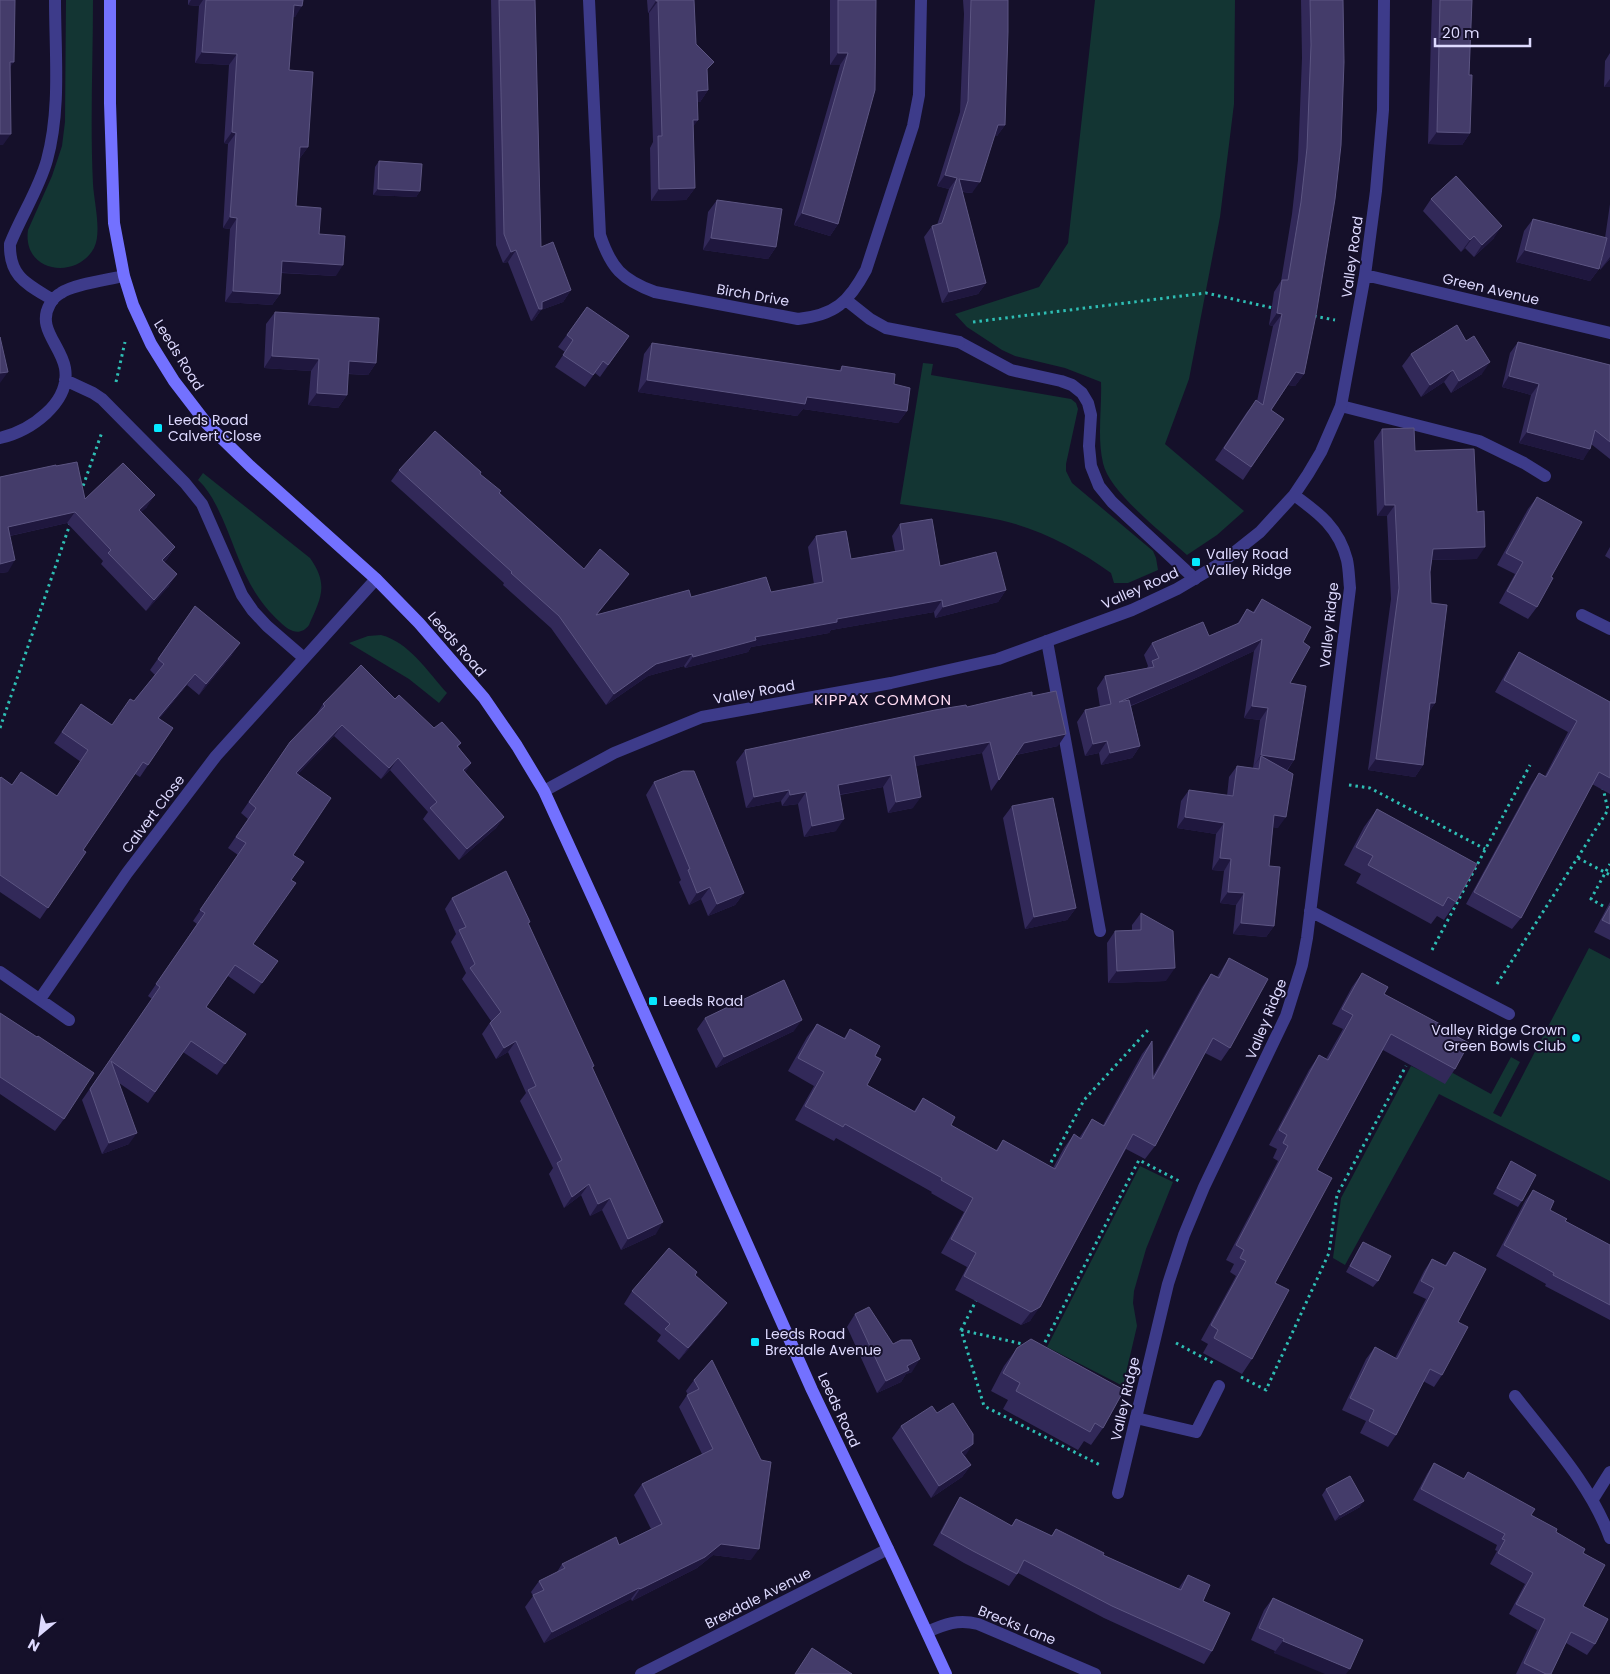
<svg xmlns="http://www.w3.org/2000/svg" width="1610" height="1674" font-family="Poppins,sans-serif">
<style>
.green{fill:#133533}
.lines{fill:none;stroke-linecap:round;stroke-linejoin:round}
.path{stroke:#2ebeb4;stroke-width:3;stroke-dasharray:2.5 4;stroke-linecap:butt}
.service{stroke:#3d3b8a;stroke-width:12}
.minor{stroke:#3d3b8a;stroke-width:12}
.secondary{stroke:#7371ff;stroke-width:12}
.wall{fill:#322959}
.shaded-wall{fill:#1f173e}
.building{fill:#443c6a;stroke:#5c5582}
.poi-dot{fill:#06e8ff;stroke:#15102a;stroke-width:2}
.labels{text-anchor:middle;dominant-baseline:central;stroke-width:4;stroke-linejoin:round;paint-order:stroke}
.street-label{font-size:14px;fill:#dedaff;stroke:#15102a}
.poi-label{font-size:14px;fill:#dedaff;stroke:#15102a;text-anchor:start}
.neighbourhood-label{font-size:15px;letter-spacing:1px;fill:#ffdcf2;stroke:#15102a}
</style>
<rect width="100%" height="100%" fill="#15102a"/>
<path class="green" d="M 66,0 L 93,0 C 93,61 90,123 93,184 C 94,202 102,232 94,248 C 77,280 22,273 28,230 L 52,176 L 62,146 L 65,122 Z
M 1095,0 L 1235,0 L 1234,104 L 1220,217 L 1189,379 L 1165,444 L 1244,511 L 1217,535 L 1187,555 C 1164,534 1109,492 1103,463 C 1097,437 1102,409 1101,382 L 1065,368 L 1015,356 L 1002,350 L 967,327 L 955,314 L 1039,287 L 1068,243 Z
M 923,363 L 933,364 L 931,375 L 1071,399 L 1076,403 L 1078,409 L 1066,464 L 1066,471 L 1072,483 L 1153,551 L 1156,558 L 1158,570 L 1128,583 L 1114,583 L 1111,573 C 1078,549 1040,529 1000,520 C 967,513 933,509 900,504 Z
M 203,473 L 310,558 C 329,585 321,598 309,625 C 300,637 289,631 280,622 C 242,588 238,548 216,505 C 212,497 205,486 198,480 Z
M 381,635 C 409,642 428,672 447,693 L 439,703 L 409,679 L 349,643 L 368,636 Z
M 1589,948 L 1610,959 L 1610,1181 L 1439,1094 L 1345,1265 L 1333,1258 L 1341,1198 L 1411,1066 L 1428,1074 L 1451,1072 L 1491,1094 L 1511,1057 L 1520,1062 L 1493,1113 L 1501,1117 Z
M 1140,1166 L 1173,1182 L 1146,1249 L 1134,1291 L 1133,1303 L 1137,1326 L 1123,1386 L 1047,1347 Z"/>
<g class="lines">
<path class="path" d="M 1314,316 L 1335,320
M 973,322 L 1206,293 L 1273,308
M 116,382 L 125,342
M 81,492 L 102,432
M 0,728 L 70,524
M 1349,785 L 1370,788 L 1485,849
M 1578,858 L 1610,875
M 1603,906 L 1591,899 L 1610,864
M 1432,950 L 1530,765
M 1497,984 L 1608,810 L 1603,788
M 1048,1168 L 1084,1100 L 1148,1030
M 977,1299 L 961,1330 L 984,1406 L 1102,1466
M 961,1330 L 1027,1345
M 1176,1343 L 1215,1364
M 1042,1348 L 1139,1160 L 1181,1182
M 1241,1377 L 1266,1390 L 1329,1253 L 1337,1195 L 1406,1066"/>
<path class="service" d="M 959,342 L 1011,370 L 1061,381 L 1072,385 L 1082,393 L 1088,403 L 1091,415 L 1089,446 L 1091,466 L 1099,486 L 1112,502 L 1195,579
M 1341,406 L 1479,441 L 1524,463 L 1545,476
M 1047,641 L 1100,931
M 1136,1418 L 1196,1432 L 1219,1386"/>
<path class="minor" d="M 589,0 L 600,235 C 611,268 622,280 655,292 L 798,319 C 835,315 849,302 866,270 L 913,126 L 919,95 L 921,0
M 1365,275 L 1610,333
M 53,300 C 27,284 9,277 10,244 C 21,216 39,189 47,160 C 61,109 55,53 55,0
M 846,300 L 870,319 L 886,328 L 959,342
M 65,380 L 93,393 L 102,399 L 185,483 L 202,504 L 242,595 L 253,611 L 267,626 L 304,658
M 0,438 C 30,431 71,403 65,368 C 61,345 36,328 50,304 C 53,299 57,295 61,293 C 74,284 107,280 124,276
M 1582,615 L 1610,629
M 544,791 L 614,753 L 702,717 L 891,683 L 998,659 L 1132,610 L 1177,589 L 1221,563 L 1260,532 L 1294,495 L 1308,474 L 1321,452 L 1341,406 L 1365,275 L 1376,191 L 1383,110 L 1384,0
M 1310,911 L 1509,1014
M 0,972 L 69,1020
M 40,999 L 127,873 L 216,756 L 376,579
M 1515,1396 C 1550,1441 1591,1485 1610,1538
M 1118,1493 L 1168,1284 L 1184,1235 L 1204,1187 L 1286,1016 L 1302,965 L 1307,938 L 1350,588 C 1349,579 1349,569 1347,560 C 1339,528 1319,513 1294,495
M 1593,1499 L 1610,1472
M 927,1632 C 945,1624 958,1619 978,1624 L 1095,1674
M 641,1674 L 888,1549"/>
<path class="secondary" d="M 110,0 L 110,103 L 114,223 L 124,276 L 133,305 L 151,344 L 174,381 L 207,424 L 250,466 L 376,579 L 419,623 L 484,698 L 517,746 L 544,791 L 598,909 L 812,1390 L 897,1568 L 946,1674"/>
</g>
<path class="wall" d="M 188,0 L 303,0 L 295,17 L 293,17 L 289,70 L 308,147 L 300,158 L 299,158 L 296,206 L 319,234 L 336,276 L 281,273 L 280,294 L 272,305 L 225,302 L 230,229 L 223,228 L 228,144 L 224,143 L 229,65 L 195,63 L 199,6 L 188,5 Z
M 491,0 L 535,0 L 541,247 L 571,290 L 563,302 L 541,310 L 534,320 L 531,321 L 508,262 L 503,263 L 496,245 Z
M 647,0 L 694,0 L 696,44 L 707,71 L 708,90 L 700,102 L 697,102 L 698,120 L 693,126 L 695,188 L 686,200 L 651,201 L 650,148 L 653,142 L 649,13 L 648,13 Z
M 830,0 L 876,0 L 838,224 L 830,236 L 794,225 L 840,65 L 830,65 Z
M 963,0 L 1008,0 L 1005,125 L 997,136 L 994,136 L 972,193 L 962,192 L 986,283 L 978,294 L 942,303 L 924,237 L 932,226 L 937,225 L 949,189 L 937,186 L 960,112 L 964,14 Z
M 1301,0 L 1343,0 L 1304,374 L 1295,386 L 1288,385 L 1271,410 L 1284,419 L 1243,480 L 1215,460 L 1247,412 L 1257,401 L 1273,326 L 1269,325 L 1274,292 L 1281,281 L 1292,214 L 1298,160 L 1302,58 Z
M 1432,0 L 1472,0 L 1469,75 L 1470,133 L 1462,145 L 1428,144 Z
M 1610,53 L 1610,87 L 1604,87 L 1605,61 Z
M 379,161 L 420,191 L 416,197 L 373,195 L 375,167 Z
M 1431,199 L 1494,238 L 1474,257 L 1465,248 L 1461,252 L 1423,211 Z
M 717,200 L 776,247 L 768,259 L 703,250 L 708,212 Z
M 1610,204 L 1610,259 L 1600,270 L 1603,253 L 1599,269 L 1590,281 L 1516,262 L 1524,231 L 1533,219 L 1605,238 Z
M 587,307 L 629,336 L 600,377 L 595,373 L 585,387 L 555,367 L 565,352 L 558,347 Z
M 275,312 L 376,363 L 368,375 L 348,374 L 347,395 L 338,408 L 308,405 L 311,371 L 264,368 L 266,324 Z
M 1518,342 L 1610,365 L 1610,459 L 1591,444 L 1583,460 L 1519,443 L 1531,395 L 1502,387 L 1510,353 Z
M 652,343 L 839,371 L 842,366 L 894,384 L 907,411 L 898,423 L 803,409 L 797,416 L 638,392 L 644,354 Z
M 1411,354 L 1482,374 L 1451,393 L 1444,382 L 1421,397 L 1402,366 Z
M 1382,429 L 1415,451 L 1477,559 L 1432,560 L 1430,572 L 1435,703 L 1429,712 L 1423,765 L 1415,777 L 1368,770 L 1391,599 L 1387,516 L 1377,516 L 1374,441 Z
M 56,466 L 85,499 L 147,507 L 141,512 L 175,547 L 167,559 L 164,562 L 169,586 L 146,611 L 101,564 L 103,561 L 67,523 L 10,536 L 8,572 L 0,573 L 0,477 Z
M 399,470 L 480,474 L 500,493 L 584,569 L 629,574 L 621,585 L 597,614 L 691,597 L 771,592 L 814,584 L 808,547 L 816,536 L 851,559 L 895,551 L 892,536 L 900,524 L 940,566 L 1006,590 L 998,602 L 935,618 L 934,612 L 831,630 L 829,633 L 751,647 L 748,652 L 685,668 L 684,666 L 648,676 L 606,705 L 551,628 L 503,585 L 504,583 L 391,481 Z
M 1537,497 L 1551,577 L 1537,607 L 1528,619 L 1499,603 L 1515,574 L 1497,565 L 1528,509 Z
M 1610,547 L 1610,559 L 1605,556 Z
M 1262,599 L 1303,642 L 1290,683 L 1294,760 L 1287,771 L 1278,828 L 1273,827 L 1269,866 L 1274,926 L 1266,937 L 1233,934 L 1236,905 L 1220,903 L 1224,871 L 1212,870 L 1216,834 L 1177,828 L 1181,801 L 1189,790 L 1227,796 L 1229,777 L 1237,766 L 1253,768 L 1260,720 L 1244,718 L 1254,651 L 1187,682 L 1131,706 L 1140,746 L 1132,758 L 1101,765 L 1099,753 L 1085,756 L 1077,722 L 1085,710 L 1100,707 L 1097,688 L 1105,676 L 1147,668 L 1148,666 L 1144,655 L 1152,643 L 1209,636 L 1237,624 L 1247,609 L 1253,612 Z
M 195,606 L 232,655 L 199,695 L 187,685 L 159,719 L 173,728 L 140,777 L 135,774 L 83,850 L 86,852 L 40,919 L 0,892 L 0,777 L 12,785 L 57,796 L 81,762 L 54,743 L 81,704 L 112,725 L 134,701 L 155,675 L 150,670 Z
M 1519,652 L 1610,702 L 1610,794 L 1592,784 L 1521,918 L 1512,929 L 1466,904 L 1531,785 L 1539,773 L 1545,776 L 1568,732 L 1495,692 L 1511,664 Z
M 1032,696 L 1058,746 L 1016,755 L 991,791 L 982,753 L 915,766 L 913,808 L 888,813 L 883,787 L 840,795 L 836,831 L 804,837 L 798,804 L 782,806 L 781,801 L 746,808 L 736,762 L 745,750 L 967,707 Z
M 395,699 L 434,728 L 461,743 L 458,747 L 471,763 L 465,772 L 504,817 L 496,828 L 459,860 L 423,819 L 428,812 L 390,770 L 381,779 L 334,736 L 297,775 L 291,880 L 253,944 L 278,961 L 254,994 L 228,976 L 206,1007 L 246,1034 L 217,1075 L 183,1052 L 148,1103 L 119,1083 L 129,1144 L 102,1154 L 82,1100 L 152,999 L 148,996 L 197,924 L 193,921 L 238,855 L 228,848 L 248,819 L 241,813 L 290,742 L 316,715 L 323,704 Z
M 654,782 L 744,893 L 735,905 L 708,916 L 701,899 L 689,905 L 679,882 L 681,880 L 646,795 Z
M 1012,806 L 1076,908 L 1067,920 L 1025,929 L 1003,818 Z
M 1377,809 L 1456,902 L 1444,920 L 1437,916 L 1431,924 L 1356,883 L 1361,874 L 1344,865 L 1364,827 Z
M 452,898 L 529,925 L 592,1068 L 656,1234 L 621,1250 L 602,1210 L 590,1216 L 581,1195 L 564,1208 L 549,1174 L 553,1168 L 520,1101 L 526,1093 L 508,1052 L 496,1059 L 482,1034 L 491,1021 L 462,979 L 466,973 L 451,942 L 456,934 L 445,909 Z
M 1610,902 L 1610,940 L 1594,932 Z
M 1141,913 L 1166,981 L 1108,983 L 1107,943 L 1115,931 L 1132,930 L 1132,925 Z
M 1229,958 L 1230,1048 L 1221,1061 L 1205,1053 L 1155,1146 L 1145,1159 L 1126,1149 L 1030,1321 L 1021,1325 L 955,1290 L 967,1267 L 941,1253 L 964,1212 L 931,1193 L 932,1192 L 836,1138 L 834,1141 L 795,1120 L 814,1086 L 788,1071 L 807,1037 L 817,1024 L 844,1038 L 850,1029 L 875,1056 L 867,1085 L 914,1111 L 923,1098 L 951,1125 L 996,1150 L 1003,1140 L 1053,1168 L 1064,1148 L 1074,1134 L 1079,1138 L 1092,1119 L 1103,1125 L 1142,1054 L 1152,1041 L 1153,1076 L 1202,987 L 1211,974 L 1217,977 Z
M 1362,973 L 1384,994 L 1439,1027 L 1455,1069 L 1445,1084 L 1383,1050 L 1317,1170 L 1275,1283 L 1252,1359 L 1242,1374 L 1203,1353 L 1208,1344 L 1201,1340 L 1236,1276 L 1230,1272 L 1234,1264 L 1226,1260 L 1278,1161 L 1273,1158 L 1277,1149 L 1269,1145 L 1309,1070 L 1319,1055 L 1326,1059 L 1343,1029 L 1332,1024 L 1352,987 Z
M 0,1013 L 64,1119 L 55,1131 L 0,1094 Z
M 705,1018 L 794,1031 L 716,1068 L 697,1029 Z
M 1511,1161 L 1522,1201 L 1518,1207 L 1493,1194 L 1507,1168 Z
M 1533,1190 L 1550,1210 L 1565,1221 L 1610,1245 L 1610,1320 L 1545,1286 L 1546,1284 L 1496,1256 L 1525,1201 Z
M 1363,1242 L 1378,1281 L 1373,1287 L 1346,1272 L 1359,1248 Z
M 1454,1252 L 1458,1322 L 1442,1375 L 1434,1387 L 1423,1381 L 1396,1435 L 1388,1447 L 1360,1433 L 1366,1421 L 1342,1410 L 1366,1359 L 1375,1347 L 1395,1358 L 1426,1299 L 1413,1293 L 1424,1271 L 1432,1259 L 1445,1265 Z
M 695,1275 L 727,1303 L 718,1315 L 679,1360 L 657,1341 L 661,1335 L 624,1304 L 632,1291 Z
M 855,1314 L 893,1344 L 912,1372 L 906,1374 L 901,1382 L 877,1393 L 847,1327 Z
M 1017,1348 L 1103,1428 L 1091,1445 L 1084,1441 L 1078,1450 L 1003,1409 L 1008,1400 L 991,1391 L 1004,1366 Z
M 712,1360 L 751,1560 L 713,1555 L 697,1568 L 632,1601 L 631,1599 L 544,1643 L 525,1607 L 533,1596 L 531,1592 L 539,1581 L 557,1572 L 562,1564 L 619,1545 L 651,1529 L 634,1495 L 642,1484 L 702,1454 L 679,1407 L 687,1395 L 688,1395 L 686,1391 L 694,1380 Z
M 937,1413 L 971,1465 L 962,1477 L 931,1498 L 892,1438 L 901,1426 Z
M 1434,1463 L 1463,1479 L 1468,1472 L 1556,1532 L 1583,1553 L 1583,1606 L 1595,1644 L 1587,1655 L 1566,1643 L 1551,1674 L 1516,1674 L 1537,1630 L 1509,1614 L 1525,1584 L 1490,1564 L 1497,1551 L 1495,1550 L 1497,1545 L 1413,1500 L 1427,1474 Z
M 1326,1489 L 1360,1507 L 1335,1521 L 1322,1495 Z
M 960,1497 L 1011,1526 L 1016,1519 L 1051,1536 L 1056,1529 L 1103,1555 L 1178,1589 L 1188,1575 L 1203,1601 L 1212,1651 L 1204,1664 L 1104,1618 L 1018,1573 L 1009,1586 L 964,1563 L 933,1545 L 952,1510 Z
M 1273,1598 L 1350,1669 L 1274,1653 L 1275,1651 L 1251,1640 L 1264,1610 Z"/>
<path class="shaded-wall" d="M 191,0 L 203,0 L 199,6 L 188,5 Z
M 656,1 L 658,1 L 649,13 L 648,13 Z
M 294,5 L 302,6 L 295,17 L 286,16 Z
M 202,52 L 237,54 L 229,65 L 195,63 Z
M 838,53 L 848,53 L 840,65 L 830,65 Z
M 10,62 L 14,62 L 6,73 Z
M 1610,79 L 1610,87 L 1604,87 Z
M 708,90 L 700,102 L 689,102 L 697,91 Z
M 693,120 L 698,120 L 689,132 Z
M 998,125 L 1005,125 L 997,136 L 990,136 Z
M 232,132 L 236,133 L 228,144 L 224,143 Z
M 1437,132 L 1470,133 L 1462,145 L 1428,144 Z
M 0,134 L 11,134 L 3,145 L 0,145 Z
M 300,147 L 308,147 L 300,158 L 292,158 Z
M 945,175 L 957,178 L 949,189 L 937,186 Z
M 959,179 L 980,182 L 972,193 L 953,190 Z
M 695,188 L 686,200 L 651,201 L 659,189 Z
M 378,189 L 420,191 L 416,197 L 373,195 Z
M 802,213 L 838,224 L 830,236 L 794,225 Z
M 230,217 L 237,218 L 230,229 L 223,228 Z
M 1502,226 L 1494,238 L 1474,257 L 1482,245 Z
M 1474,236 L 1465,248 L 1461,252 L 1470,240 Z
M 711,238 L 776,247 L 768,259 L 703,250 Z
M 516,250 L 508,262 L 503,263 L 511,252 Z
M 1525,250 L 1599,269 L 1590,281 L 1516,262 Z
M 1610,257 L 1610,259 L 1600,270 Z
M 282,261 L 343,265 L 336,276 L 274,272 Z
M 986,283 L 978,294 L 942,303 L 949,292 Z
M 571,290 L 563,302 L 541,310 L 534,320 L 531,321 L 539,309 L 542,302 Z
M 233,291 L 280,294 L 272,305 L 225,302 Z
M 1277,313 L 1282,314 L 1273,326 L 1269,325 Z
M 272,356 L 319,359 L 311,371 L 264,368 Z
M 349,361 L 376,363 L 368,375 L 340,373 Z
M 1490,362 L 1482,374 L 1451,393 L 1459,381 Z
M 1453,370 L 1444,382 L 1421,397 L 1430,385 Z
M 8,372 L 0,383 L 0,373 Z
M 1296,372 L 1304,374 L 1295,386 L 1288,385 Z
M 1509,376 L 1539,384 L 1531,395 L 1502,387 Z
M 647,380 L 807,397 L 907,411 L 898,423 L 803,409 L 797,416 L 638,392 Z
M 317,393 L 347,395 L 338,408 L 308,405 Z
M 1527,432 L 1590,449 L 1583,460 L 1519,443 Z
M 155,495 L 147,507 L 132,521 L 139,510 Z
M 1385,505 L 1395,505 L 1387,516 L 1377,516 Z
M 75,512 L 67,523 L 0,538 L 8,527 Z
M 175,547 L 167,559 L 154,571 L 162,560 Z
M 1485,547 L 1477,559 L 1425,560 L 1433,549 Z
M 15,560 L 8,572 L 0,573 L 0,564 Z
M 177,574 L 169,586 L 146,611 L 154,600 Z
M 629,574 L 621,585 L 587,626 L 596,615 Z
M 1006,590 L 998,602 L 935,618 L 943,607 Z
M 942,600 L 934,612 L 831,630 L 829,633 L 751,647 L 748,652 L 685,668 L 693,657 L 755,637 L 837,619 Z
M 1262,639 L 1254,651 L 1187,682 L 1110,714 L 1119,702 Z
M 240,643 L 232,655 L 199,695 L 206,684 Z
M 692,654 L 684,666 L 648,676 L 606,705 L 614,694 L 656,664 Z
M 195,674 L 187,685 L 151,729 L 158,718 Z
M 1430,703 L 1435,703 L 1427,715 Z
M 1252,706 L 1268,708 L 1260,720 L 1244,718 Z
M 342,725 L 334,736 L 288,785 L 296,773 Z
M 1066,734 L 1058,746 L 1015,755 L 1024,743 Z
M 1107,741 L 1099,753 L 1085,756 L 1093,744 Z
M 990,742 L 982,753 L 906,768 L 914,756 Z
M 1140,746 L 1132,758 L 1101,765 L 1110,753 Z
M 1261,755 L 1294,760 L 1286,771 L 1261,756 L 1253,767 Z
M 398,758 L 390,770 L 381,779 L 389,768 Z
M 1376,759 L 1423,765 L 1415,777 L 1368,770 Z
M 471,763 L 464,774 L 463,770 Z
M 891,775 L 883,787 L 830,796 L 838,785 Z
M 789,790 L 781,801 L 746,808 L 754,797 Z
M 806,792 L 798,804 L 782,806 L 790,795 Z
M 921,797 L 913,808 L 888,813 L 896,802 Z
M 1274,815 L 1286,817 L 1278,828 L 1266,826 Z
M 504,817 L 496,828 L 459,860 L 467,849 Z
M 1185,817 L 1224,823 L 1216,834 L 1177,828 Z
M 844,819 L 836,831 L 804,837 L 812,826 Z
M 1220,858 L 1231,859 L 1224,871 L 1212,870 Z
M 710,887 L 701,899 L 689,905 L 697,893 Z
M 1228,892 L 1244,893 L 1236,905 L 1220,903 Z
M 744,893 L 735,905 L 708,916 L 717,904 Z
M 1076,908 L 1067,920 L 1025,929 L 1034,917 Z
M 1241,923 L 1274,926 L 1266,937 L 1233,934 Z
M 1175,968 L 1166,981 L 1108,983 L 1117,971 Z
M 802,1020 L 794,1031 L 716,1068 L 724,1057 Z
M 516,1041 L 508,1052 L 496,1059 L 504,1048 Z
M 137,1133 L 129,1144 L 102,1154 L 109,1143 Z
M 589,1184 L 581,1195 L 564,1208 L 572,1197 Z
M 610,1198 L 602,1210 L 590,1216 L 598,1204 Z
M 663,1222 L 656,1234 L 621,1250 L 628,1239 Z
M 727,1303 L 718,1315 L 679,1360 L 688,1348 Z
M 1040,1307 L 1030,1321 L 1021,1325 L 1031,1312 Z
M 920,1359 L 912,1372 L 906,1374 L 901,1382 L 877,1393 L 886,1381 L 907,1366 Z
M 973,1444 L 965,1456 L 953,1464 L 961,1452 Z
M 971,1465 L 962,1477 L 931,1498 L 939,1486 Z
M 1364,1501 L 1360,1507 L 1335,1521 L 1340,1515 Z
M 721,1544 L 759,1549 L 751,1560 L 713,1555 L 697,1568 L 632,1601 L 640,1589 Z
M 639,1588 L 631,1599 L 544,1643 L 552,1632 Z
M 1283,1641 L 1350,1669 L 1346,1674 L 1325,1674 L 1274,1653 Z"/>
<path class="building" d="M 0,0 L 15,0 L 14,62 L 10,62 L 11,134 L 0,134 Z
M 206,0 L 303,0 L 302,6 L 294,5 L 289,70 L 313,72 L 308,147 L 300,147 L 296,206 L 321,208 L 319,234 L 345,236 L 343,265 L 282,261 L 280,294 L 233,291 L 237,218 L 230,217 L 236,133 L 232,132 L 237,54 L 202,52 Z
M 499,0 L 535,0 L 541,247 L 553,242 L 571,290 L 542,302 L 542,309 L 539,309 L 516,250 L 511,252 L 504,234 Z
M 656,0 L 694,0 L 696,44 L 714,62 L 707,69 L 708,90 L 697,91 L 698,120 L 693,120 L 695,188 L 659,189 L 658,136 L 662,136 L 658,1 L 656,1 Z
M 838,0 L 876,0 L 875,90 L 838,224 L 802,213 L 848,53 L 838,53 Z
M 971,0 L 1008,0 L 1008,32 L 1005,125 L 998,125 L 980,182 L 959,179 L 986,283 L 949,292 L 932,226 L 942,223 L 957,178 L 945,175 L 968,101 Z
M 1310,0 L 1343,0 L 1344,62 L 1341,145 L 1335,199 L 1316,315 L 1304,374 L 1296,372 L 1271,410 L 1284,419 L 1251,467 L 1224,448 L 1256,400 L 1263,405 L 1282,314 L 1277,313 L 1282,280 L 1288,280 L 1301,202 L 1307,148 L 1311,45 Z
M 1440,0 L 1472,0 L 1469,75 L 1472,75 L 1470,133 L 1437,132 Z
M 379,161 L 422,164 L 420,191 L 378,189 Z
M 1456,176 L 1502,226 L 1482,245 L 1474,236 L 1470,240 L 1431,199 Z
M 717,200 L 782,209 L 776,247 L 711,238 Z
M 1533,219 L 1607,238 L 1599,269 L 1525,250 Z
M 587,307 L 629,336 L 608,365 L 603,361 L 593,375 L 563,355 L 573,340 L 567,335 Z
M 275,312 L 379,318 L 376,363 L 349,361 L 347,395 L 317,393 L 319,359 L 272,356 Z
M 1457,325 L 1466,341 L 1474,336 L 1490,362 L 1459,381 L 1453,370 L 1430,385 L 1411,354 Z
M 0,337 L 8,372 L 0,373 Z
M 1518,342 L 1610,365 L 1610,442 L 1595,430 L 1590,449 L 1527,432 L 1539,384 L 1509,376 Z
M 652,343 L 841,371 L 842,366 L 895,374 L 894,384 L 910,388 L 907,411 L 807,397 L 805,404 L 647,380 Z
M 1414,428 L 1415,451 L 1474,449 L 1477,512 L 1484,511 L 1485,547 L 1433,549 L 1430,572 L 1431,603 L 1447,605 L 1435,703 L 1430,703 L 1423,765 L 1376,759 L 1399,588 L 1395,505 L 1385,505 L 1382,429 Z
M 435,431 L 481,472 L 480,474 L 501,491 L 499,493 L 584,569 L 600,549 L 629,574 L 596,615 L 689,590 L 691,597 L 766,577 L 771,592 L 823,582 L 816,536 L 846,531 L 851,559 L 904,550 L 900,524 L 932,519 L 940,566 L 996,552 L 1006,590 L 943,607 L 942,600 L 837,619 L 837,622 L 755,637 L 756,640 L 693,657 L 692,654 L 656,664 L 614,694 L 559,616 L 511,573 L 512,572 L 399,470 Z
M 77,462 L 85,499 L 123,463 L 155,495 L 139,510 L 175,547 L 162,560 L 177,574 L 154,600 L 108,553 L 111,550 L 75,512 L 8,527 L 15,560 L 0,564 L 0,477 L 56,465 L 56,466 Z
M 1537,497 L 1582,522 L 1551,577 L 1553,578 L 1537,607 L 1507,591 L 1523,562 L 1506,553 Z
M 1262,599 L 1311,627 L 1303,642 L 1310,647 L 1290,683 L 1306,686 L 1294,760 L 1261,755 L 1268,708 L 1252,706 L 1262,639 L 1195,670 L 1119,702 L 1129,700 L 1140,746 L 1110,753 L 1107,741 L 1093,744 L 1085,710 L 1111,704 L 1105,676 L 1154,667 L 1152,661 L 1159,658 L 1152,643 L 1203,622 L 1209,636 L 1239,623 L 1247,609 L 1254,613 Z
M 195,606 L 240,643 L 206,684 L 195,674 L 158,718 L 173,728 L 148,765 L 143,762 L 83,850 L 86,852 L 48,908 L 0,875 L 0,778 L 1,777 L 12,785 L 21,772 L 57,796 L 88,750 L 62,732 L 81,704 L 112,725 L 130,699 L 134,701 L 164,664 L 158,659 Z
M 1519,652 L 1610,702 L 1610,778 L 1599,772 L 1521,918 L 1474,892 L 1539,773 L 1546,777 L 1577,721 L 1504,680 Z
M 361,665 L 395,699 L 399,695 L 434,728 L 442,722 L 461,743 L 457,746 L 471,763 L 463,770 L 504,817 L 467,849 L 430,808 L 437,802 L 398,758 L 389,768 L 342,725 L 296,773 L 331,798 L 293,855 L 304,862 L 291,880 L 296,883 L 253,944 L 278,961 L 262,983 L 235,965 L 206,1007 L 246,1034 L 225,1064 L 191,1041 L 155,1092 L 111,1061 L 137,1133 L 109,1143 L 90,1089 L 160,987 L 156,984 L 205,913 L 200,910 L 246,843 L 236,837 L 256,808 L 249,802 L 290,742 L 325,706 L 323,704 Z
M 1056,691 L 1066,734 L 1024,743 L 999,780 L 990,742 L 914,756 L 921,797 L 896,802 L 891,775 L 838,785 L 844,819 L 812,826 L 806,792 L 790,795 L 789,790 L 754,797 L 745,750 L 935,710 L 966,705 L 967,707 L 1032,692 L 1032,696 Z
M 1261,756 L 1293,774 L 1286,817 L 1274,815 L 1269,866 L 1280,867 L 1274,926 L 1241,923 L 1244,893 L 1228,892 L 1231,859 L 1220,858 L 1224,823 L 1185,817 L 1189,790 L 1233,796 L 1237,766 L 1259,769 Z
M 683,771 L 694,771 L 744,893 L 717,904 L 710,887 L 697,893 L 688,870 L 690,869 L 654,782 Z
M 1053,798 L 1076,908 L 1034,917 L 1012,806 Z
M 1377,809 L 1477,864 L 1456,902 L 1448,897 L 1443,906 L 1368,865 L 1373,856 L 1356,847 Z
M 506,871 L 530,922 L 528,923 L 594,1066 L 592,1067 L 663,1222 L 628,1239 L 610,1198 L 598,1204 L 589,1184 L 572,1197 L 557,1163 L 562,1160 L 528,1090 L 536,1086 L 516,1041 L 504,1048 L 490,1023 L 501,1012 L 470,968 L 475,964 L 459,930 L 466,927 L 452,898 Z
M 1610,906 L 1610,924 L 1602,920 Z
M 1141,913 L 1173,931 L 1175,968 L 1117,971 L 1115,931 L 1141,930 Z
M 1229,958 L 1268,979 L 1230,1048 L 1213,1038 L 1155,1146 L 1133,1134 L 1040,1307 L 1031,1312 L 964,1276 L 976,1253 L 951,1239 L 973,1198 L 941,1180 L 942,1178 L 845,1124 L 843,1127 L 805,1106 L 824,1072 L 798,1058 L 817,1024 L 845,1039 L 850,1029 L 880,1046 L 875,1056 L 881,1059 L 867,1085 L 915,1112 L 923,1098 L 955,1117 L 951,1125 L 997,1151 L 1003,1140 L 1055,1169 L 1074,1134 L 1081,1139 L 1092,1119 L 1104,1126 L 1152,1041 L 1153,1079 L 1211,974 L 1219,978 Z
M 1362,973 L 1388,987 L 1384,994 L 1440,1024 L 1439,1027 L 1469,1043 L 1455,1069 L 1391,1034 L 1317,1170 L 1332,1178 L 1275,1283 L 1289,1290 L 1252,1359 L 1214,1338 L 1218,1330 L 1211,1325 L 1246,1261 L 1240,1258 L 1244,1250 L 1236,1245 L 1288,1146 L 1283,1143 L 1287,1135 L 1279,1130 L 1319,1055 L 1328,1060 L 1353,1015 L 1342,1009 Z
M 784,980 L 802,1020 L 724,1057 L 705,1018 Z
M 0,1013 L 37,1037 L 38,1036 L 94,1073 L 64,1119 L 0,1077 Z
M 1511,1161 L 1536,1175 L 1522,1201 L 1497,1188 Z
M 1533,1190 L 1554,1201 L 1550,1210 L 1567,1219 L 1565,1221 L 1610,1245 L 1610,1305 L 1553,1275 L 1554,1273 L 1504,1245 Z
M 1363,1242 L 1391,1256 L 1378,1281 L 1350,1266 Z
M 669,1248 L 697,1272 L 695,1275 L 727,1303 L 688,1348 L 665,1329 L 670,1324 L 632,1291 Z
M 1454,1252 L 1486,1269 L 1458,1322 L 1468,1327 L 1442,1375 L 1430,1369 L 1396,1435 L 1369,1421 L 1374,1410 L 1350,1398 L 1375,1347 L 1397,1359 L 1434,1288 L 1421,1281 L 1432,1259 L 1446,1266 Z
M 869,1307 L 893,1344 L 901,1340 L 911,1340 L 920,1359 L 907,1366 L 909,1370 L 886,1381 L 855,1314 Z
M 1031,1339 L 1124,1390 L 1103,1428 L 1095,1423 L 1090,1432 L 1016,1391 L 1020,1383 L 1003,1373 L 1017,1348 Z
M 712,1360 L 761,1460 L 771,1462 L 759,1549 L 721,1544 L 705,1557 L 640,1589 L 639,1588 L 552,1632 L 533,1595 L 544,1590 L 539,1581 L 565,1568 L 562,1564 L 616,1537 L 619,1545 L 662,1524 L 642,1484 L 713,1449 L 687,1395 L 699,1389 L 694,1380 Z
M 953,1403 L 973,1434 L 973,1444 L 961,1452 L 971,1465 L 939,1486 L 901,1426 L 932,1406 L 937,1413 Z
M 1434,1463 L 1464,1479 L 1468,1472 L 1535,1509 L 1531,1515 L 1557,1529 L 1556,1532 L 1585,1549 L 1583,1553 L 1605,1565 L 1583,1606 L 1608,1619 L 1595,1644 L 1571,1632 L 1551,1674 L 1546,1674 L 1524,1663 L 1545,1619 L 1516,1604 L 1533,1573 L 1498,1553 L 1505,1540 L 1502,1539 L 1505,1534 L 1421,1489 Z
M 1350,1476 L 1364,1501 L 1340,1515 L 1326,1489 Z
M 960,1497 L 1012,1526 L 1016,1519 L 1052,1536 L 1056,1529 L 1104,1553 L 1103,1555 L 1181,1590 L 1188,1575 L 1210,1585 L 1203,1601 L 1230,1613 L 1212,1651 L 1112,1606 L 1024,1560 L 1017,1574 L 973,1551 L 941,1533 Z
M 1273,1598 L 1363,1640 L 1350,1669 L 1283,1641 L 1284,1639 L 1259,1628 Z
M 812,1648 L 852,1674 L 795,1674 Z"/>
<g class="poi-dot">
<rect x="153" y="423" width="10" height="10" rx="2.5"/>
<rect x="1191" y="557" width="10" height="10" rx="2.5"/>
<rect x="648" y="996" width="10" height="10" rx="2.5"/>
<circle cx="1576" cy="1038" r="5"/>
<rect x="750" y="1337" width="10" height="10" rx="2.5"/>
</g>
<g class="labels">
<g class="street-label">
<text transform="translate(1352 257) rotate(-82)">Valley Road</text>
<text transform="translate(1491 289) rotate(13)">Green Avenue</text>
<text transform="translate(753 295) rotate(10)">Birch Drive</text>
<text transform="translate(179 355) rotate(58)">Leeds Road</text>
<text transform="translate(1140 588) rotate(-24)">Valley Road</text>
<text transform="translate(1329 625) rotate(-84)">Valley Ridge</text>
<text transform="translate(457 644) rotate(49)">Leeds Road</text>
<text transform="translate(754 692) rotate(-10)">Valley Road</text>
<text transform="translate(153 814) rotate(-53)">Calvert Close</text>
<text transform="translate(1266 1019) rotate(-68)">Valley Ridge</text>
<text transform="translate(1125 1399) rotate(-77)">Valley Ridge</text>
<text transform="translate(839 1410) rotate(65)">Leeds Road</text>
<text transform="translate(758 1598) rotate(-27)">Brexdale Avenue</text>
<text transform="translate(1017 1625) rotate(22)">Brecks Lane</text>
</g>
<g class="poi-label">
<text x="168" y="420">Leeds Road<tspan x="168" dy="16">Calvert Close</tspan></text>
<text x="1206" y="554">Valley Road<tspan x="1206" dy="16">Valley Ridge</tspan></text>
<text x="663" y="1001">Leeds Road</text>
<text x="1566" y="1030" text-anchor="end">Valley Ridge Crown<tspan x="1566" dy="16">Green Bowls Club</tspan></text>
<text x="765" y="1334">Leeds Road<tspan x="765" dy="16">Brexdale Avenue</tspan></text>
</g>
<g class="neighbourhood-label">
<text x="883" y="699">KIPPAX COMMON</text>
</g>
</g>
<g transform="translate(40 1634) rotate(209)" stroke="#15102a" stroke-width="4" paint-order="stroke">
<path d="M0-4L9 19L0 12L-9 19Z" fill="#dedaff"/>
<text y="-8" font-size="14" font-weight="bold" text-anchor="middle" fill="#dedaff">N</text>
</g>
<path d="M1435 38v8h95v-8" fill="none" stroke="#dedaff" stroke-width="2.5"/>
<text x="1442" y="38" font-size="15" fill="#dedaff" stroke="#15102a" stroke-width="4" paint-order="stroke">20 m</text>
</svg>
